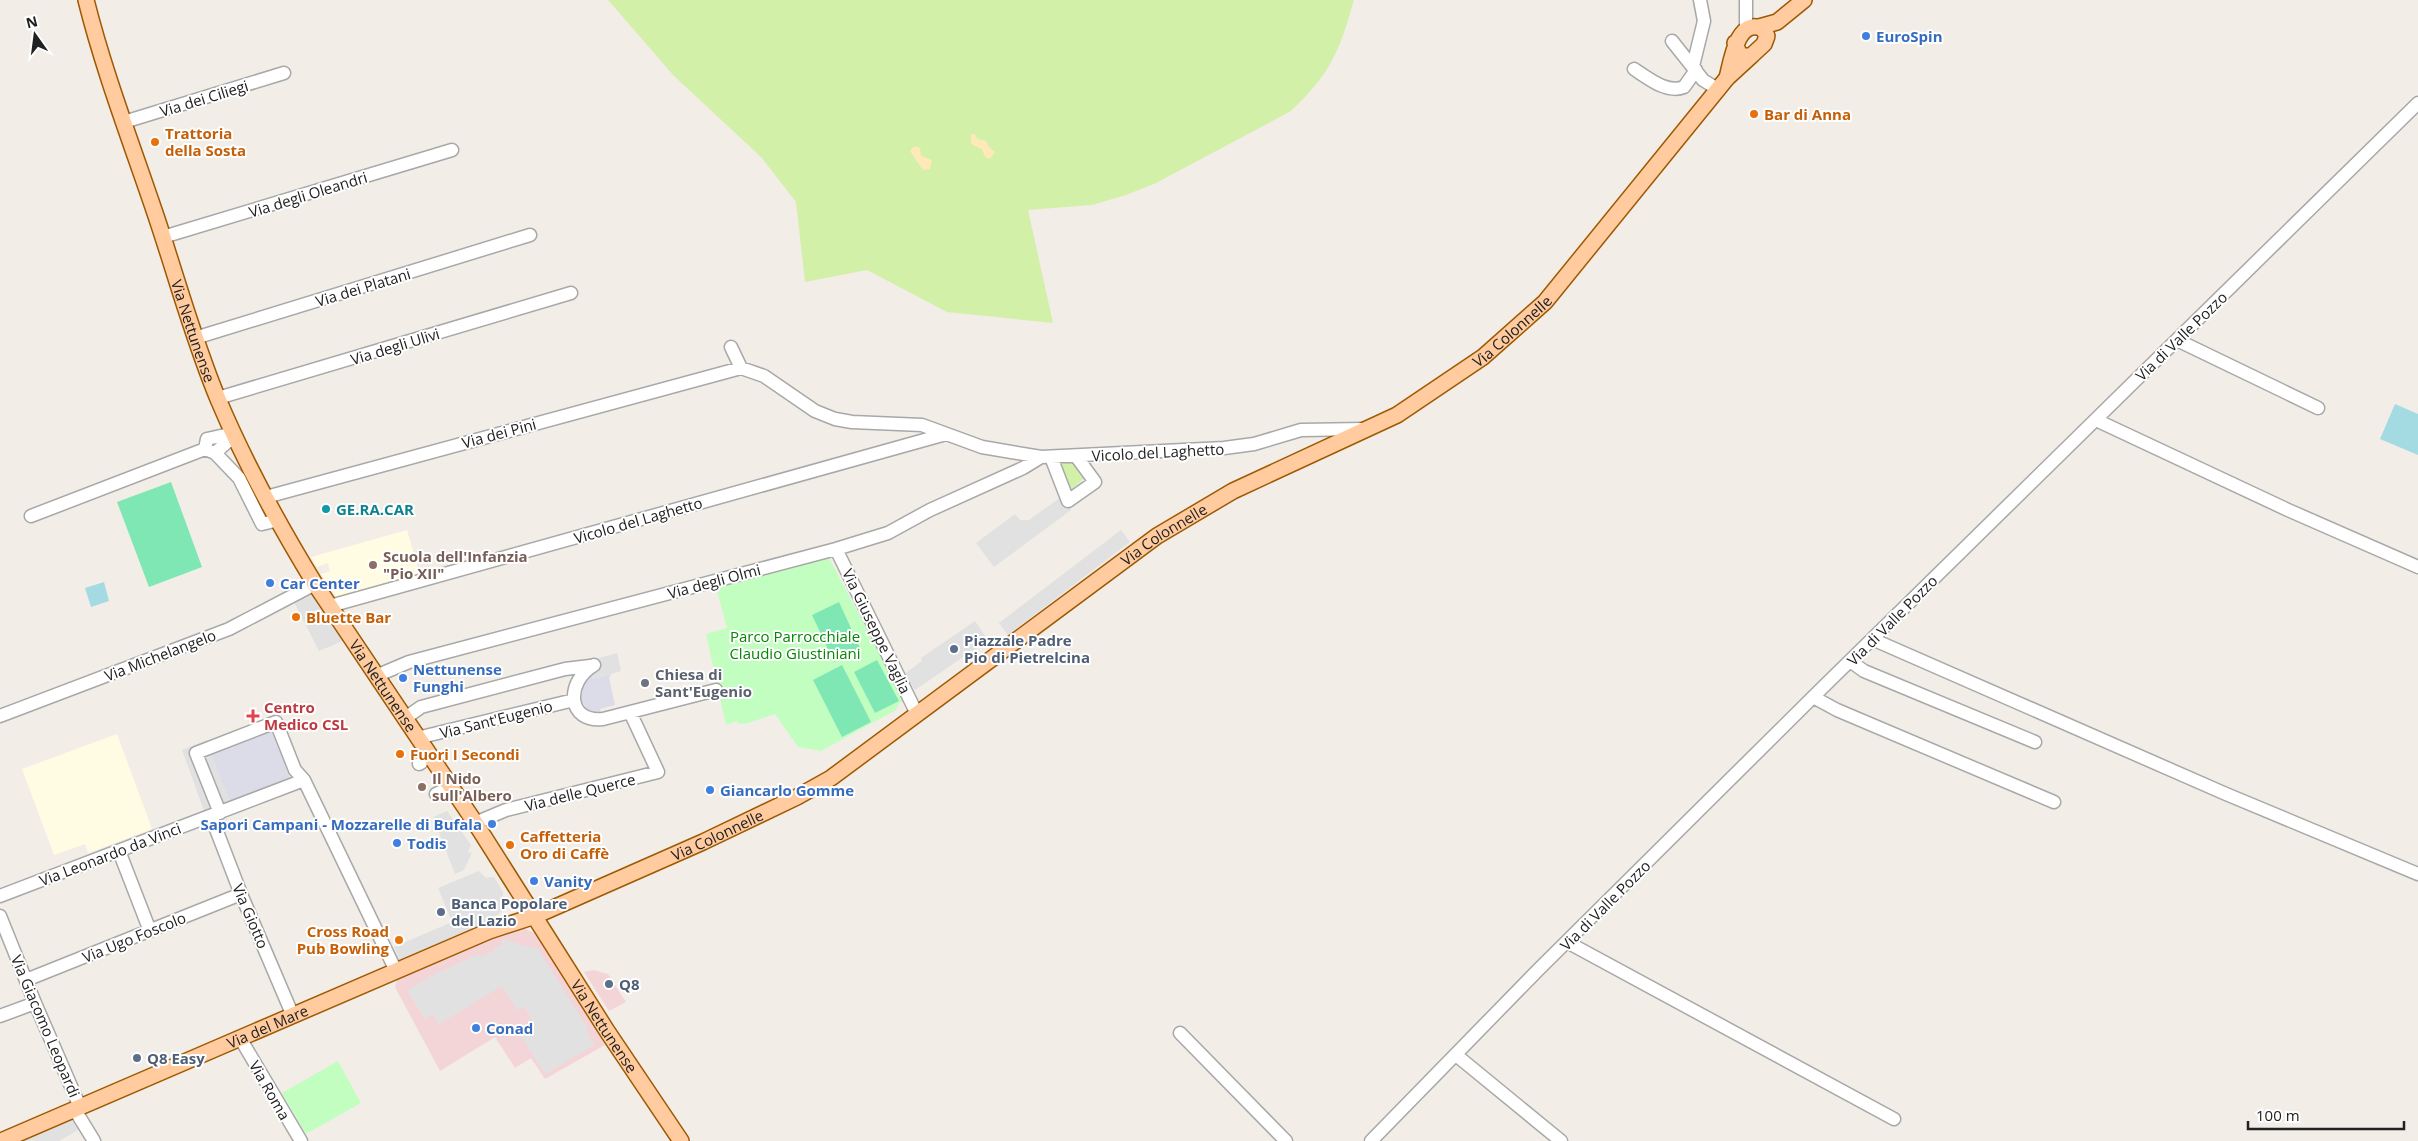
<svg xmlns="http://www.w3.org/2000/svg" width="2418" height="1141" font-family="'Open Sans',sans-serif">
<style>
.commercial{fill:#f4d5d7}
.education{fill:#fffce3}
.grass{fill:#d3f0a9}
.sand{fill:#ffe9b8}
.park{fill:#c3fec1}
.pitch{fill:#7fe7b4}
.parking{fill:#e1e1e1}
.plaza{fill:#dbdce8}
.water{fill:#a4dbe3}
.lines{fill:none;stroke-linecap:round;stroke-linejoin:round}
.minor-casing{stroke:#a8a8a8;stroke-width:15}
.major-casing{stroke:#9e5900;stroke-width:18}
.minor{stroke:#fff;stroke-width:12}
.major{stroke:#ffcb9f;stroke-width:15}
.shop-dot{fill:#3f7fe0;stroke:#fff;stroke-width:2}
.food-dot{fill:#e8710a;stroke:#fff;stroke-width:2}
.culture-dot{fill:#0f9aa8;stroke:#fff;stroke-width:2}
.education-dot{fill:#8d6e63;stroke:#fff;stroke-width:2}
.service-dot{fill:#5c6f8a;stroke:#fff;stroke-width:2}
.worship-dot{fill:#6b7280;stroke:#fff;stroke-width:2}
.health-dot{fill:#e0444e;stroke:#fff;stroke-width:2}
.labels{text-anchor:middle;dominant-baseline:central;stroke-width:4;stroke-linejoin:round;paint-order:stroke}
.shop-label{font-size:15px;font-weight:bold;fill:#366cbe;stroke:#fff;text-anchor:start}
.street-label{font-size:15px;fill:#212121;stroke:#fff}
.food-label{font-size:15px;font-weight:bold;fill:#c56008;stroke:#fff;text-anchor:start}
.culture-label{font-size:15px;font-weight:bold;fill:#0d838f;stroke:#fff;text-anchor:start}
.education-label{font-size:15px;font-weight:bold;fill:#785e54;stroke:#fff;text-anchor:start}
.park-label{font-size:15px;fill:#068603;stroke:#fff}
.service-label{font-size:15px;font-weight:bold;fill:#4e5e75;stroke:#fff;text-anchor:start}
.worship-label{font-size:15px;font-weight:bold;fill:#5b616d;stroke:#fff;text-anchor:start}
.health-label{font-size:15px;font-weight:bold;fill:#be3a42;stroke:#fff;text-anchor:start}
</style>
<rect width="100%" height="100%" fill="#f2ede7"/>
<path class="commercial" d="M 521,927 L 534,933 L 540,940 L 605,1045 L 545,1079 L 531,1058 L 515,1068 L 495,1037 L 440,1071 L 395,987 L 397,980 L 492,936 Z
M 594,970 L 608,974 L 626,1002 L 609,1011 L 584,972 Z"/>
<path class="education" d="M 407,530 L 420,575 L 337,598 L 321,574 L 330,571 L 328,563 L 317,567 L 311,557 Z
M 117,734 L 152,829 L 88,853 L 85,844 L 54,855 L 22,769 Z"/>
<path class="grass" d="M 608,0 L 1354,0 C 1339,52 1331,73 1291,111 L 1156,183 L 1126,195 L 1092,205 L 1028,210 L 1053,323 L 947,312 L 867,270 L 805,282 L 796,202 L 761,157 L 674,76 Z
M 1062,461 L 1072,461 L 1083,479 L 1072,489 L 1069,489 L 1060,463 Z"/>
<path class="sand" d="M 971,134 L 975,134 L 977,139 L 986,141 L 989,147 L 995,152 L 990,159 L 985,157 L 982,149 L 971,144 Z
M 914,146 L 920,148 L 921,156 L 932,160 L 930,169 L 923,170 L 910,151 Z"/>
<path class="park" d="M 828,556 L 905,701 L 899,703 L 896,710 L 821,751 L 798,747 L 775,714 L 748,723 L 738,724 L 737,721 L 726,725 L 706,634 L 727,628 L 716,587 Z
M 338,1061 L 361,1103 L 306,1134 L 282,1093 Z"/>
<path class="pitch" d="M 171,482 L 202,567 L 149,587 L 117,502 Z
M 839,602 L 861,650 L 834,662 L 812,615 Z
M 877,660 L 899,701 L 875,713 L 854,672 Z
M 842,665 L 871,722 L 842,737 L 813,680 Z"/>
<path class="parking" d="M 1061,497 L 1071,510 L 994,567 L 976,543 L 1015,514 L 1020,520 L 1029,520 Z
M 1121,530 L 1130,542 L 1008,635 L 999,623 Z
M 313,594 L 343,641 L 319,651 L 294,602 Z
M 975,621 L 988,640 L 915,690 L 904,674 L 922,661 L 921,658 Z
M 617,653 L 621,671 L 593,679 L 588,661 Z
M 207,740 L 230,801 L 204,811 L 182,750 Z
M 447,811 L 471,845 L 468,852 L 472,853 L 464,870 L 455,874 L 433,817 Z
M 479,871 L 486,878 L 494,877 L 503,892 L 502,911 L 489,922 L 400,960 L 394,947 L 452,922 L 438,888 Z
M 503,939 L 538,949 L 588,1029 L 586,1030 L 594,1045 L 545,1074 L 520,1035 L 536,1026 L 524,1006 L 517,1010 L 502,986 L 439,1024 L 433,1014 L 425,1019 L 407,990 L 439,972 L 479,954 L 480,957 L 494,951 L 493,949 L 502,944 Z
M 72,1119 L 78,1130 L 59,1141 L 20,1141 Z"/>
<path class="plaza" d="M 591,674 L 593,679 L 611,674 L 609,678 L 615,705 L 600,709 L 601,713 L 594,713 L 586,708 L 579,696 L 583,680 Z
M 271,730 L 290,778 L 230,801 L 211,753 Z"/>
<path class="water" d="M 2395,404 L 2418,414 L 2418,455 L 2380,439 Z
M 104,582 L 109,601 L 91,607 L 85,588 Z"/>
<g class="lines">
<g class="minor-casing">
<path id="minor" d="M 1746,31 L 1746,0
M 1672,41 L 1703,80 L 1719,90
M 1693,66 L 1704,21 L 1700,0
M 1634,69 C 1648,78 1667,94 1684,87 L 1696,70
M 124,122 L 284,73
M 163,237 L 452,150
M 195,338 L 530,235
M 2177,340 L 2318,408
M 731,347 L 741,368
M 218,398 L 571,293
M 2096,420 L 2288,510 L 2418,567
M 234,433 L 207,439 L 205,449 L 215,453 L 235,435
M 215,453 L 239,478 L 262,524 L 278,520
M 1051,457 L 1068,501 L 1095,482 L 1076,456
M 266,497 L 741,368 L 764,376 L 815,411 L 835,419 L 852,422 L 922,425 L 982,447 L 1041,457 L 1224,448 L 1254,444 L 1301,430 L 1365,429
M 31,516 L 205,449
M 836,549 L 917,714
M 330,606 L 946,434
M 1872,639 L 2226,794 L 2418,874
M 1850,661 L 1864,671 L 2035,742
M 594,665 C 565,682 567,723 603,719 L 716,690
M 376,676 L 409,662 L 836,549 L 888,533 L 930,510 L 1023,468 L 1041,457
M 1813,697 L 1837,710 L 2054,802
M 0,716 L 229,629 L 315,584
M 404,719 L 421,707 L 565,669 L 590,666
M 417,738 L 574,700
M 419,764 L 421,763
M 436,794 L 440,792
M 220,813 L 196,753 L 276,722 L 295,770 L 304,780 L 396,971
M 211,816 L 241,894 L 293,1016
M 475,823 L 506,810 L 658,772 L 630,712
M 119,851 L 150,931
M 0,896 L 304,780
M 0,916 L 35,1003 L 80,1107
M 1567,942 L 1894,1119
M 26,980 L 241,894
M 0,1016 L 35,1003
M 1180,1033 L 1286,1141
M 240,1038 L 301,1141
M 1456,1055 L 1561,1141
M 75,1110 L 94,1141
M 1371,1141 L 1538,970 L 1813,697 L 2418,103"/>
</g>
<g class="major-casing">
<g id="major">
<path id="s1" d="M 86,0 C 104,72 131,142 155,213 C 176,275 193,339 218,399 C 245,463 279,525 315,584 L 474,821 L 607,1031 L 681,1141"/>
<path d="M 1759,27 L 1777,22 L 1804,0"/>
<path d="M 1727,78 C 1731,63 1737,16 1763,29 L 1767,36 L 1764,44 L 1751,56 L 1740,56 L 1735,43"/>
<path id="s2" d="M 1,1141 L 489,931 L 535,916 L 703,842 L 797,797 L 831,778 L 1157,536 L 1233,491 L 1397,415 L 1483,357 L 1545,302 L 1727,78 L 1751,56"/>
</g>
</g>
<use href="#minor" class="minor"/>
<use href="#major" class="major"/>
</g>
<g class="shop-dot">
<circle cx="1866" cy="36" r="5"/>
<circle cx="270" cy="583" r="5"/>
<circle cx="403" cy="678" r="5"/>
<circle cx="710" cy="790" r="5"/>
<circle cx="492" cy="824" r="5"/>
<circle cx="397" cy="843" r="5"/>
<circle cx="534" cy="881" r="5"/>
<circle cx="476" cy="1028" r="5"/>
</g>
<g class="food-dot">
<circle cx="1754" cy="114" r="5"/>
<circle cx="155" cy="142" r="5"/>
<circle cx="296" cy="617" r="5"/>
<circle cx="400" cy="754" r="5"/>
<circle cx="510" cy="845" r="5"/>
<circle cx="399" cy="940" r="5"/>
</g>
<circle class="culture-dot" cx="326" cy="509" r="5"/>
<g class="education-dot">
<circle cx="373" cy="565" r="5"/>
<circle cx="422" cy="787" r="5"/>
</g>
<g class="service-dot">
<circle cx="954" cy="649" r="5"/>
<circle cx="441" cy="912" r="5"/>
<circle cx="609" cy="984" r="5"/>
<circle cx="137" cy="1058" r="5"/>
</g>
<circle class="worship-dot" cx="645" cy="683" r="5"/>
<path class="health-dot" d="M250.5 708.5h5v5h5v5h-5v5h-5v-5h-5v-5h5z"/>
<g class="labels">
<g class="shop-label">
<text x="1876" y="36">EuroSpin</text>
<text x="280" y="583">Car Center</text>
<text x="413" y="669">Nettunense<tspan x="413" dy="17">Funghi</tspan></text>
<text x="720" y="790">Giancarlo Gomme</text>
<text x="482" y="824" text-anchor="end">Sapori Campani - Mozzarelle di Bufala</text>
<text x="407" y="843">Todis</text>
<text x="544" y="881">Vanity</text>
<text x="486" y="1028">Conad</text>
</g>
<g class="street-label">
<text transform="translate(204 98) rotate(-17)">Via dei Ciliegi</text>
<text transform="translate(308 194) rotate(-17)">Via degli Oleandri</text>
<text transform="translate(363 287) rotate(-17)">Via dei Platani</text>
<text stroke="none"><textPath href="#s1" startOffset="348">Via Nettunense</textPath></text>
<text stroke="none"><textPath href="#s2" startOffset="1724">Via Colonnelle</textPath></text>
<text transform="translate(2181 336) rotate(-44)">Via di Valle Pozzo</text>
<text transform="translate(395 346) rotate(-17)">Via degli Ulivi</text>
<text transform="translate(499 433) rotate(-15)">Via dei Pini</text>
<text transform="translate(1158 452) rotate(-3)">Vicolo del Laghetto</text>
<text transform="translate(638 520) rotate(-16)">Vicolo del Laghetto</text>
<text stroke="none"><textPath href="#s2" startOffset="1319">Via Colonnelle</textPath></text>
<text transform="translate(714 581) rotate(-15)">Via degli Olmi</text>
<text transform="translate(1892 620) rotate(-45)">Via di Valle Pozzo</text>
<text transform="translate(877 631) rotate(64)">Via Giuseppe Vaglia</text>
<text transform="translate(160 655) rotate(-21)">Via Michelangelo</text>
<text stroke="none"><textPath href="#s1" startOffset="752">Via Nettunense</textPath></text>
<text transform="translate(496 719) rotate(-14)">Via Sant'Eugenio</text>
<text transform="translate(580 792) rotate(-14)">Via delle Querce</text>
<text stroke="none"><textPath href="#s2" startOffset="779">Via Colonnelle</textPath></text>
<text transform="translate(110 854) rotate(-21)">Via Leonardo da Vinci</text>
<text transform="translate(1605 905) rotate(-45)">Via di Valle Pozzo</text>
<text transform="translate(251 916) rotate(67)">Via Giotto</text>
<text transform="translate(134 937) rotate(-22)">Via Ugo Foscolo</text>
<text transform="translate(46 1026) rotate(67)">Via Giacomo Leopardi</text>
<text stroke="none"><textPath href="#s1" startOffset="1158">Via Nettunense</textPath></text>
<text stroke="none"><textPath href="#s2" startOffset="290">Via del Mare</textPath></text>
<text transform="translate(270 1090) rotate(60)">Via Roma</text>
</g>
<g class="food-label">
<text x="1764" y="114">Bar di Anna</text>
<text x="165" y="133">Trattoria<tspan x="165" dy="17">della Sosta</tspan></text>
<text x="306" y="617">Bluette Bar</text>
<text x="410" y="754">Fuori I Secondi</text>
<text x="520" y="836">Caffetteria<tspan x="520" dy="17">Oro di Caffè</tspan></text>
<text x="389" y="931" text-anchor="end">Cross Road<tspan x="389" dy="17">Pub Bowling</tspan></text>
</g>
<g class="culture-label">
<text x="336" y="509">GE.RA.CAR</text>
</g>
<g class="education-label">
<text x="383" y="556">Scuola dell'Infanzia<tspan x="383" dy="17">"Pio XII"</tspan></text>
<text x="432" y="778">Il Nido<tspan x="432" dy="17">sull'Albero</tspan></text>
</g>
<g class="park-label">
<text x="795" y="636">Parco Parrocchiale<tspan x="795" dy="17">Claudio Giustiniani</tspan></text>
</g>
<g class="service-label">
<text x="964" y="640">Piazzale Padre<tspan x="964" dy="17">Pio di Pietrelcina</tspan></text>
<text x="451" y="903">Banca Popolare<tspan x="451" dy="17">del Lazio</tspan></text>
<text x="619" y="984">Q8</text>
<text x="147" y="1058">Q8 Easy</text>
</g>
<g class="worship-label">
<text x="655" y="674">Chiesa di<tspan x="655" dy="17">Sant'Eugenio</tspan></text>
</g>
<g class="health-label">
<text x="264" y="707">Centro<tspan x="264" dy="17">Medico CSL</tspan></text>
</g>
</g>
<g transform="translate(35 35) rotate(346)" stroke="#ffffff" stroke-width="4" paint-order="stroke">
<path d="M0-4L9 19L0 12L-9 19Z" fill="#212121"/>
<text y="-8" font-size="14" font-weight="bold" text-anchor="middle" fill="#212121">N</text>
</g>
<path d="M2248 1121v8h156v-8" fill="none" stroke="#212121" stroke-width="2.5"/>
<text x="2256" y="1121" font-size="15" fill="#212121" stroke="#ffffff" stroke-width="4" paint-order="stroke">100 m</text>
</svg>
